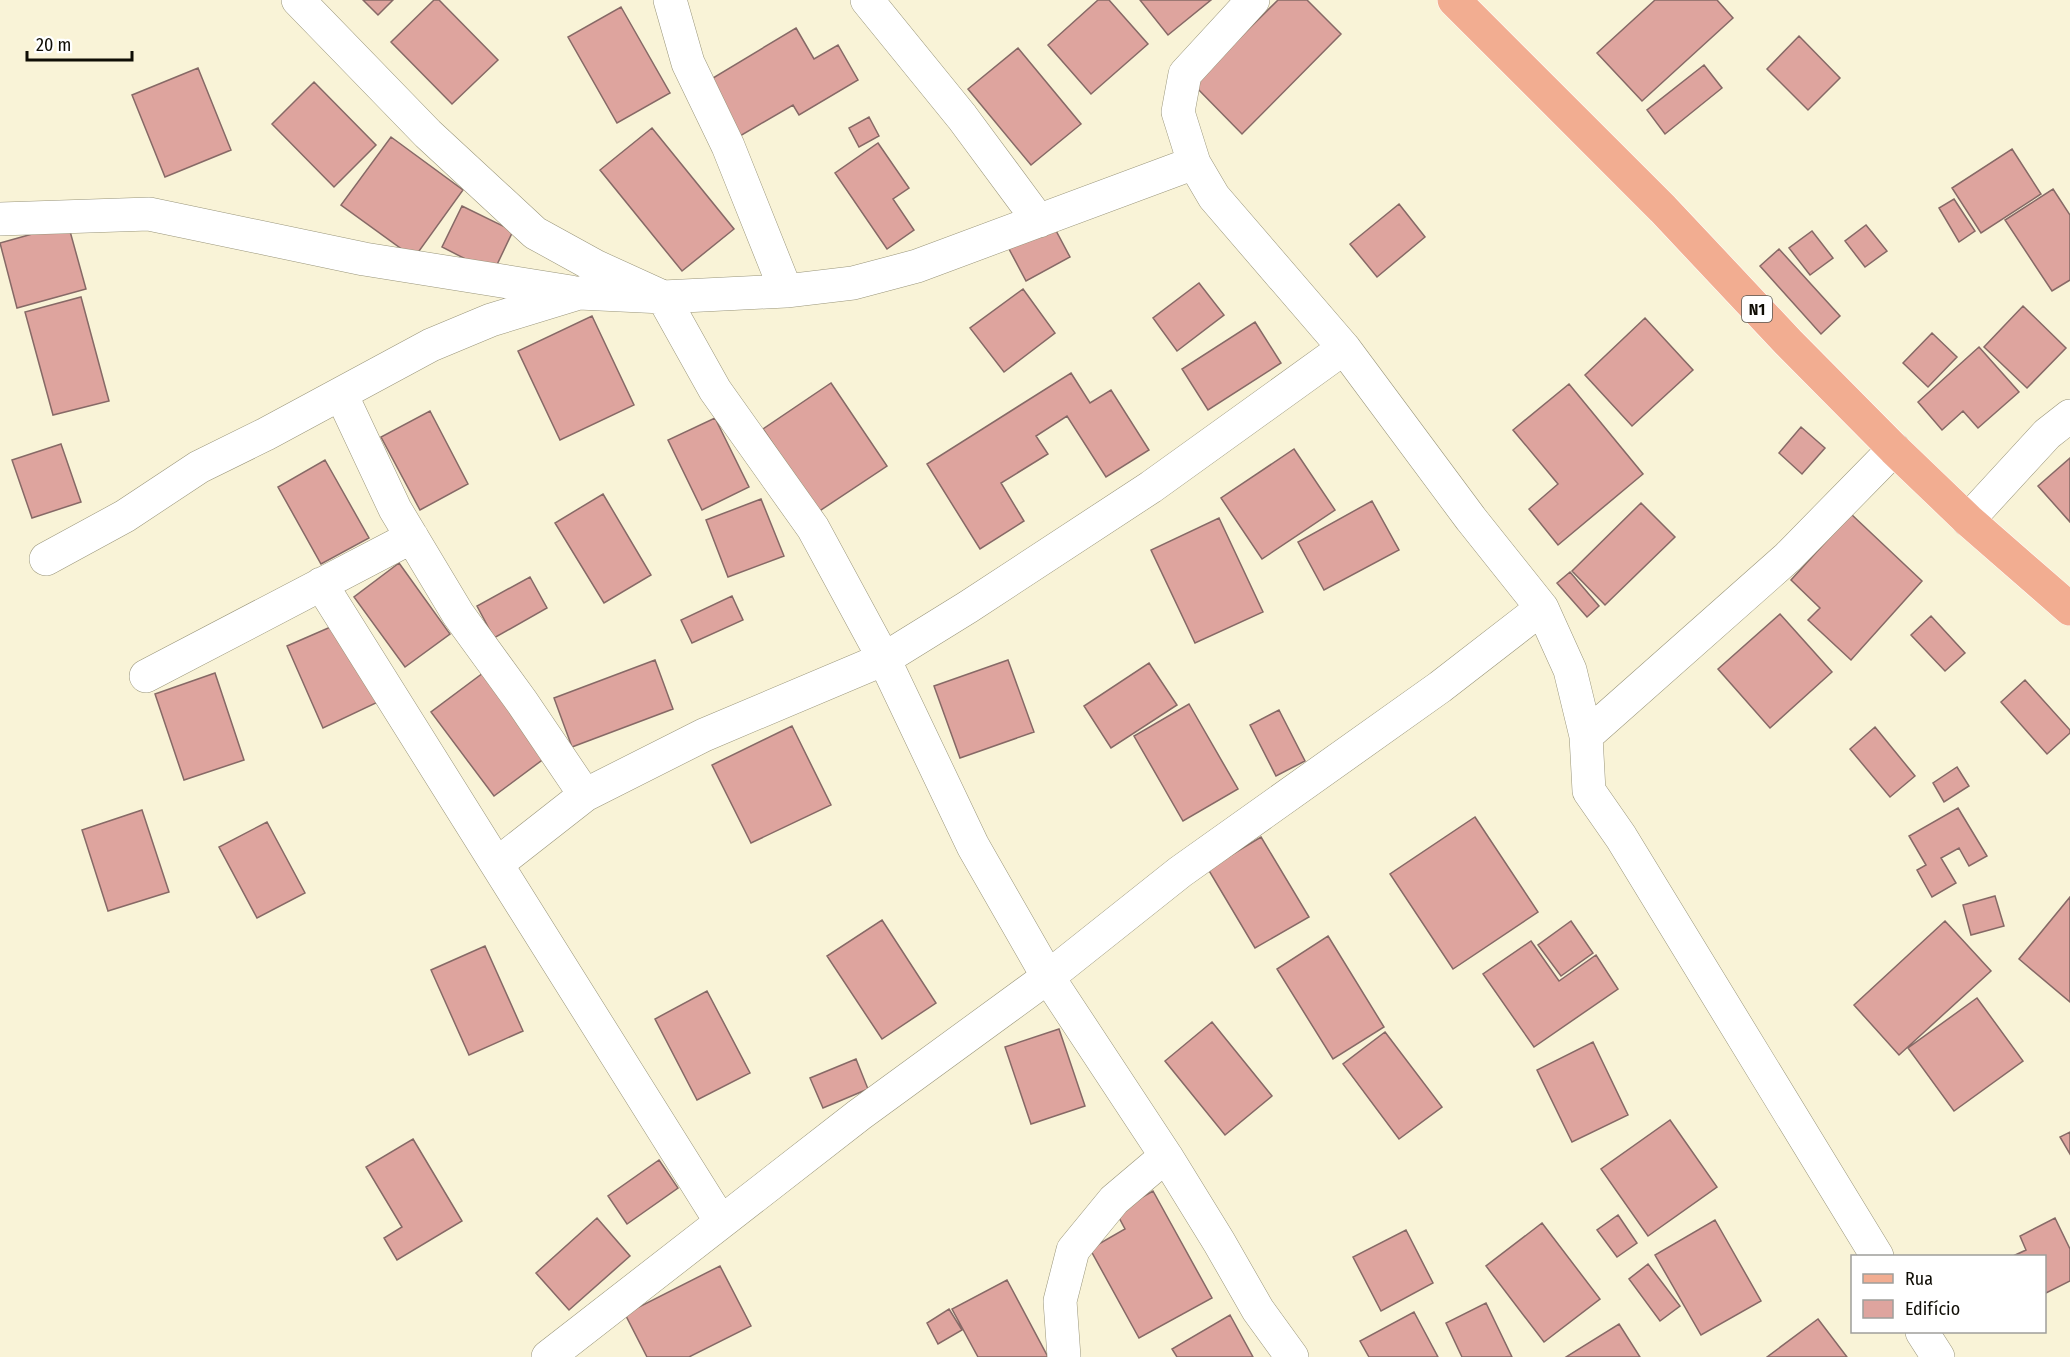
<svg xmlns="http://www.w3.org/2000/svg" width="2070" height="1357" font-family="'Fira Sans Condensed',sans-serif">
<style>
.building{fill:#dea49e;stroke:#866966;stroke-width:1.5}
.lines{fill:none;stroke-linecap:round;stroke-linejoin:round}
.minor-casing{stroke:#99957a;stroke-width:34}
.major-casing{stroke:#fff;stroke-width:34}
.minor{stroke:#fff;stroke-width:33}
.major{stroke:#f2ad91;stroke-width:33}
.labels{text-anchor:middle;dominant-baseline:central;stroke-width:5;stroke-linejoin:round;paint-order:stroke}
.shield{fill:#fff;stroke:#575650;stroke-width:1.5}
.shield-label{font-size:16px;font-weight:bold;fill:#0f0d05}
</style>
<rect width="100%" height="100%" fill="#f9f3d7"/>
<path class="building" d="M 363,0 L 393,0 L 378,15 Z
M 434,0 L 439,0 L 498,60 L 452,104 L 391,42 Z
M 1098,0 L 1109,0 L 1148,44 L 1091,94 L 1048,45 Z
M 1140,0 L 1211,0 L 1168,35 Z
M 1278,0 L 1307,0 L 1341,34 L 1242,134 L 1193,84 Z
M 1655,0 L 1717,0 L 1733,18 L 1642,101 L 1597,53 Z
M 621,7 L 670,93 L 617,123 L 568,37 Z
M 796,28 L 814,59 L 838,45 L 858,80 L 799,115 L 793,105 L 740,136 L 708,81 Z
M 1799,36 L 1840,78 L 1808,110 L 1767,69 Z
M 1018,48 L 1081,124 L 1031,165 L 968,89 Z
M 1704,65 L 1722,88 L 1665,134 L 1647,110 Z
M 198,68 L 231,150 L 165,177 L 132,95 Z
M 314,82 L 376,145 L 334,187 L 272,124 Z
M 869,117 L 879,136 L 859,147 L 849,128 Z
M 652,128 L 734,229 L 682,271 L 600,170 Z
M 391,137 L 463,190 L 414,258 L 341,205 Z
M 878,143 L 909,188 L 893,199 L 914,230 L 887,249 L 835,173 Z
M 2012,149 L 2041,194 L 1981,233 L 1952,188 Z
M 2053,189 L 2070,215 L 2070,280 L 2052,291 L 2005,220 Z
M 1954,199 L 1975,231 L 1959,242 L 1939,208 Z
M 1399,204 L 1425,237 L 1377,277 L 1350,244 Z
M 462,206 L 513,231 L 493,273 L 442,247 Z
M 68,224 L 86,289 L 17,308 L 0,243 Z
M 1053,225 L 1070,257 L 1026,281 L 1009,249 Z
M 1866,225 L 1887,251 L 1865,267 L 1845,241 Z
M 1812,231 L 1833,258 L 1810,275 L 1789,248 Z
M 1779,249 L 1840,316 L 1821,334 L 1760,266 Z
M 1199,283 L 1224,315 L 1177,351 L 1153,318 Z
M 1023,289 L 1055,333 L 1004,372 L 970,328 Z
M 81,297 L 109,401 L 53,415 L 25,312 Z
M 2023,306 L 2066,348 L 2027,388 L 1984,347 Z
M 592,316 L 634,405 L 560,440 L 518,351 Z
M 1645,318 L 1693,370 L 1632,426 L 1585,375 Z
M 1255,322 L 1281,363 L 1208,410 L 1182,369 Z
M 1932,333 L 1957,357 L 1928,387 L 1903,363 Z
M 1979,347 L 2019,392 L 1978,428 L 1963,411 L 1942,430 L 1918,402 Z
M 1071,373 L 1090,403 L 1111,390 L 1149,450 L 1106,477 L 1067,416 L 1036,436 L 1048,454 L 1001,483 L 1024,521 L 980,549 L 927,464 Z
M 831,383 L 887,466 L 818,512 L 763,429 Z
M 1569,384 L 1643,474 L 1558,545 L 1529,509 L 1558,484 L 1513,430 Z
M 430,411 L 468,484 L 420,510 L 381,437 Z
M 715,418 L 749,487 L 702,510 L 668,440 Z
M 1801,427 L 1825,448 L 1802,474 L 1779,453 Z
M 61,444 L 81,502 L 32,518 L 12,460 Z
M 1294,449 L 1335,510 L 1262,559 L 1221,498 Z
M 2070,458 L 2070,522 L 2038,486 Z
M 325,460 L 369,538 L 321,564 L 278,487 Z
M 603,494 L 651,575 L 604,603 L 555,523 Z
M 761,499 L 784,556 L 728,577 L 706,520 Z
M 1372,501 L 1399,550 L 1324,590 L 1298,542 Z
M 1641,503 L 1675,537 L 1605,605 L 1572,571 Z
M 1851,514 L 1922,581 L 1851,660 L 1808,620 L 1820,608 L 1791,580 Z
M 1219,518 L 1263,612 L 1195,643 L 1151,550 Z
M 399,563 L 450,634 L 405,667 L 354,597 Z
M 1570,572 L 1599,606 L 1587,617 L 1557,583 Z
M 530,577 L 547,608 L 494,638 L 477,606 Z
M 732,596 L 743,620 L 692,643 L 681,620 Z
M 1780,614 L 1832,672 L 1770,728 L 1718,669 Z
M 1931,616 L 1965,653 L 1945,671 L 1911,635 Z
M 342,622 L 378,702 L 323,728 L 287,646 Z
M 655,660 L 673,709 L 572,747 L 554,698 Z
M 1008,660 L 1034,732 L 960,758 L 934,686 Z
M 1149,663 L 1177,705 L 1111,748 L 1084,706 Z
M 215,673 L 244,760 L 184,780 L 155,694 Z
M 483,673 L 545,758 L 494,796 L 431,712 Z
M 2025,680 L 2070,730 L 2070,733 L 2047,754 L 2001,702 Z
M 1189,704 L 1238,789 L 1183,821 L 1134,736 Z
M 1279,710 L 1305,761 L 1276,776 L 1250,725 Z
M 792,726 L 831,805 L 751,843 L 712,765 Z
M 1875,727 L 1915,776 L 1890,797 L 1850,749 Z
M 1957,767 L 1969,786 L 1944,802 L 1933,783 Z
M 1958,808 L 1987,856 L 1969,866 L 1959,848 L 1941,858 L 1956,883 L 1932,897 L 1917,870 L 1926,865 L 1909,836 Z
M 142,810 L 169,892 L 108,911 L 82,830 Z
M 1475,817 L 1538,912 L 1453,969 L 1390,874 Z
M 267,822 L 305,893 L 257,918 L 219,847 Z
M 1261,837 L 1309,917 L 1255,948 L 1208,869 Z
M 1995,896 L 2004,926 L 1971,935 L 1963,905 Z
M 2070,897 L 2070,1002 L 2019,959 Z
M 882,920 L 936,1003 L 882,1039 L 827,956 Z
M 1571,921 L 1593,953 L 1561,976 L 1538,945 Z
M 1945,921 L 1991,971 L 1899,1055 L 1854,1005 Z
M 1328,936 L 1384,1027 L 1333,1059 L 1277,969 Z
M 1531,941 L 1559,981 L 1596,955 L 1618,989 L 1534,1047 L 1483,974 Z
M 485,946 L 523,1031 L 469,1055 L 431,970 Z
M 707,991 L 750,1073 L 697,1100 L 655,1019 Z
M 1977,998 L 2023,1061 L 1954,1111 L 1908,1048 Z
M 1212,1022 L 1272,1096 L 1225,1135 L 1165,1061 Z
M 1059,1029 L 1085,1106 L 1031,1124 L 1005,1047 Z
M 1385,1032 L 1442,1107 L 1399,1139 L 1343,1064 Z
M 1593,1042 L 1628,1115 L 1572,1142 L 1537,1070 Z
M 856,1059 L 868,1089 L 823,1108 L 810,1078 Z
M 1670,1120 L 1717,1187 L 1648,1236 L 1601,1169 Z
M 2070,1132 L 2070,1154 L 2060,1137 Z
M 413,1139 L 462,1221 L 397,1260 L 384,1238 L 402,1227 L 366,1167 Z
M 659,1160 L 678,1188 L 627,1224 L 608,1196 Z
M 1153,1191 L 1212,1298 L 1139,1338 L 1090,1249 L 1125,1229 L 1116,1212 Z
M 1618,1215 L 1637,1243 L 1617,1257 L 1597,1230 Z
M 597,1218 L 630,1256 L 569,1310 L 536,1273 Z
M 2055,1218 L 2070,1249 L 2070,1281 L 2044,1294 L 2044,1256 L 2013,1256 L 2026,1250 L 2020,1236 Z
M 1715,1220 L 1761,1301 L 1701,1335 L 1655,1255 Z
M 1542,1223 L 1600,1299 L 1544,1342 L 1486,1266 Z
M 1406,1230 L 1433,1283 L 1381,1311 L 1353,1257 Z
M 1648,1264 L 1680,1306 L 1660,1321 L 1629,1279 Z
M 720,1266 L 751,1326 L 689,1357 L 647,1357 L 625,1314 Z
M 1007,1280 L 1048,1357 L 978,1357 L 952,1309 Z
M 1486,1303 L 1512,1357 L 1462,1357 L 1446,1323 Z
M 949,1309 L 962,1330 L 938,1344 L 927,1323 Z
M 1414,1312 L 1438,1357 L 1369,1357 L 1360,1341 Z
M 1230,1315 L 1253,1357 L 1177,1357 L 1172,1349 Z
M 1818,1319 L 1847,1357 L 1767,1357 Z
M 1619,1324 L 1640,1357 L 1566,1357 Z"/>
<g class="lines">
<g class="minor-casing">
<path id="minor" d="M 298,0 L 428,134 L 535,233 L 595,266 L 663,297 L 786,291 L 853,283 L 917,266 L 1194,163
M 670,0 L 688,63 L 728,146 L 786,291
M 867,0 L 962,117 L 1039,221
M 1253,0 L 1185,74 L 1178,112 L 1194,163 L 1214,197 L 1344,348 L 1471,519 L 1542,608 L 1570,670 L 1586,736 L 1589,791 L 1621,837 L 1877,1256
M 0,219 L 149,214 L 364,259 L 571,292
M 341,394 L 395,509 L 458,614 L 522,702 L 585,795
M 1968,520 L 2047,434 L 2070,416
M 46,559 L 125,516 L 199,467 L 266,434 L 431,345 L 491,320 L 579,293 L 663,297 L 715,390 L 813,528 L 884,659 L 973,846 L 1048,977 L 1166,1156 L 1219,1242 L 1258,1310 L 1292,1357
M 321,584 L 721,1222
M 146,676 L 412,537
M 1586,736 L 1788,557 L 1894,449
M 497,864 L 585,795 L 704,735 L 884,659 L 968,607 L 1151,487 L 1344,348
M 1922,1332 L 1938,1357
M 548,1357 L 859,1115 L 1048,977 L 1180,872 L 1440,687 L 1542,608
M 1064,1357 L 1060,1301 L 1073,1250 L 1114,1200 L 1166,1156"/>
</g>
<g class="major-casing">
<path id="major" d="M 1454,0 L 1663,209 L 1788,342 L 1894,449 L 1968,520 L 2070,609"/>
</g>
<use href="#minor" class="minor"/>
<use href="#major" class="major"/>
</g>
<g class="labels">
<rect class="shield" x="1742" y="296" width="30" height="26" rx="4.5"/>
<g class="shield-label">
<text x="1757" y="309">N1</text>
</g>
</g>
<rect x="1851" y="1255" width="195" height="78" fill="#ffffff" stroke="#9f9e9b" stroke-width="1.5"/>
<rect x="1863" y="1274" width="30" height="9" fill="#f2ad91" stroke="#9f9e9b" stroke-width="1.5"/>
<text x="1905" y="1285" font-size="18" fill="#0f0d05">Rua</text>
<rect x="1863" y="1300" width="30" height="18" fill="#dea49e" stroke="#9f9e9b" stroke-width="1.5"/>
<text x="1905" y="1315" font-size="18" fill="#0f0d05">Edifício</text>
<path d="M27 51v9h105v-9" fill="none" stroke="#0f0d05" stroke-width="3"/>
<text x="36" y="51" font-size="18" fill="#0f0d05" stroke="#ffffff" stroke-width="4.5" paint-order="stroke">20 m</text>
</svg>
